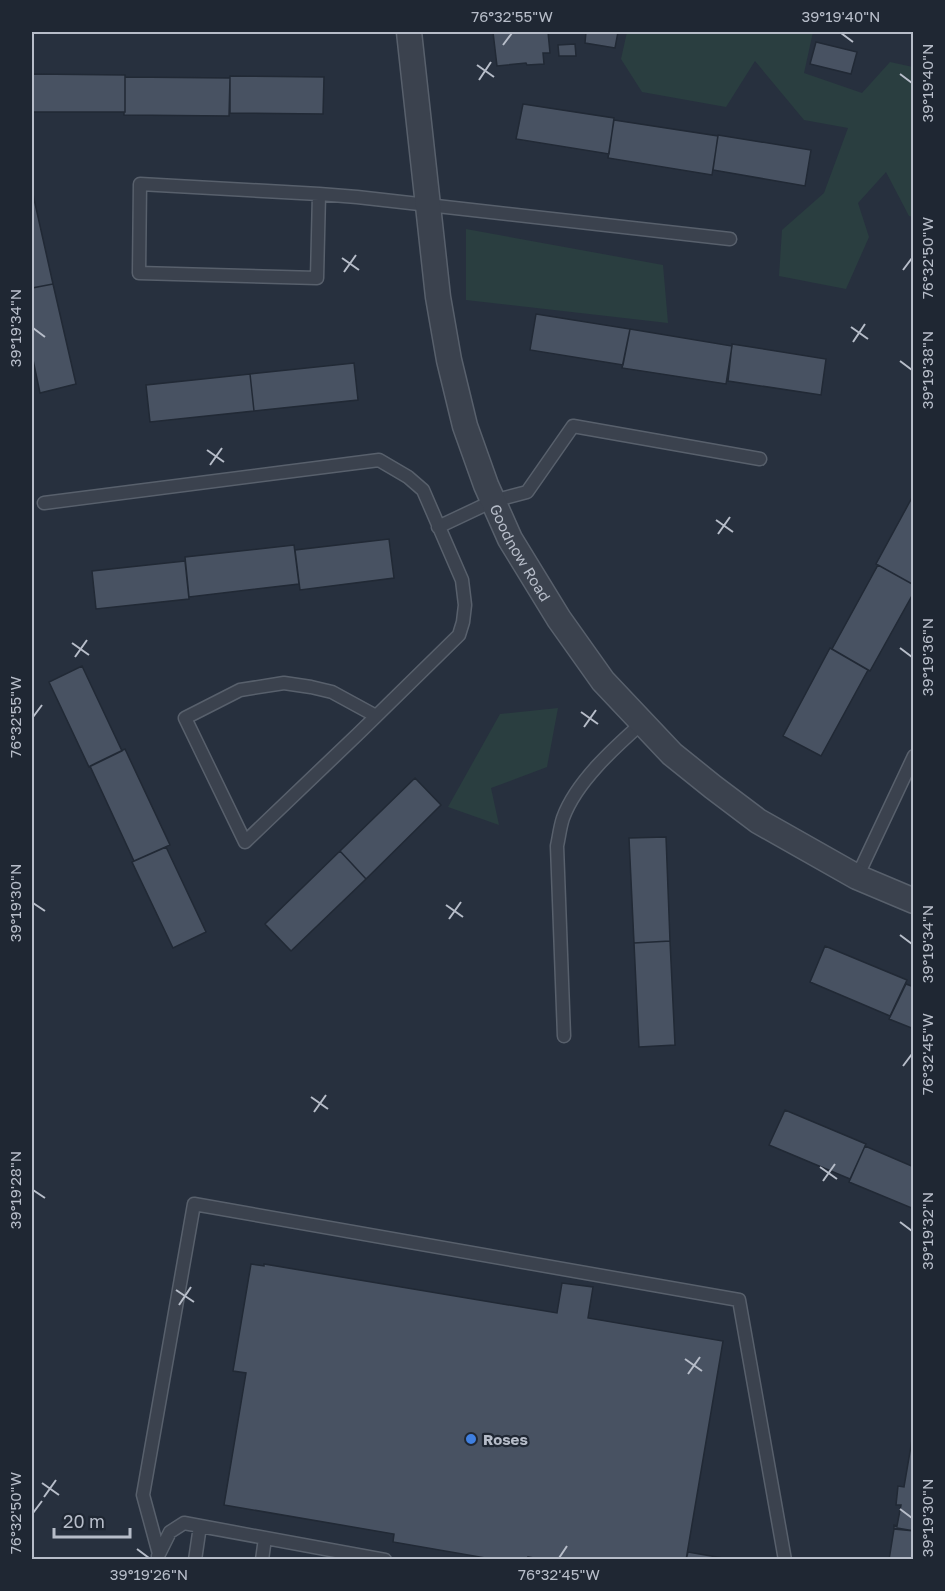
<svg xmlns="http://www.w3.org/2000/svg" width="945" height="1591" font-family="'Golos Text',sans-serif">
<style>
.green{fill:#2a3e40}
.building{fill:#485262;stroke:#212935;stroke-width:1.5}
.lines{fill:none;stroke-linecap:round;stroke-linejoin:round}
.lane-casing{stroke:#58606c;stroke-width:15}
.street-casing{stroke:#58606c;stroke-width:27}
.lane{stroke:#3b424e;stroke-width:12}
.street{stroke:#3b424e;stroke-width:24}
.ticks{fill:none;stroke:#b7bdc9;stroke-width:2}
.shop-dot{fill:#3f7fe0;stroke:#1f2733;stroke-width:2}
.labels{text-anchor:middle;dominant-baseline:central;stroke-width:4.5;stroke-linejoin:round;paint-order:stroke}
.street-label{font-size:15px;fill:#b7bdc9;stroke:#1f2733}
.poi-label{font-size:15px;font-weight:bold;fill:#b7bdc9;stroke:#1f2733;text-anchor:start}
.neatline{fill:none;stroke:#b7bdc9;stroke-width:2}
.ticks-label{font-size:15px;text-anchor:middle;fill:#b7bdc9}
</style>
<rect width="100%" height="100%" fill="#27303e"/>
<path class="green" d="M 627,32 L 813,32 L 804,73 L 862,93 L 890,62 L 913,67 L 913,217 L 909,216 L 886,172 L 858,203 L 869,237 L 846,289 L 779,276 L 782,230 L 824,193 L 848,128 L 804,120 L 755,61 L 726,107 L 642,92 L 621,59 Z
M 466,229 L 663,265 L 668,323 L 466,300 Z
M 558,708 L 547,767 L 491,788 L 499,825 L 448,807 L 500,714 Z"/>
<path class="building" d="M 493,32 L 548,32 L 550,53 L 543,53 L 544,64 L 527,65 L 526,63 L 497,66 Z
M 586,32 L 618,32 L 615,48 L 585,43 Z
M 816,42 L 857,52 L 851,74 L 810,64 Z
M 575,44 L 576,56 L 559,56 L 558,45 Z
M 32,74 L 125,75 L 125,112 L 32,112 Z
M 230,76 L 324,77 L 323,114 L 230,113 Z
M 125,77 L 230,78 L 229,116 L 124,115 L 124,112 L 125,112 Z
M 523,104 L 614,118 L 609,154 L 516,139 Z
M 614,120 L 718,136 L 712,175 L 608,158 Z
M 718,135 L 811,150 L 805,186 L 713,170 Z
M 32,190 L 53,284 L 32,288 Z
M 53,284 L 76,384 L 40,393 L 32,355 L 32,288 Z
M 536,314 L 630,329 L 623,365 L 530,350 Z
M 630,329 L 732,346 L 726,384 L 622,368 Z
M 732,344 L 826,359 L 821,395 L 728,381 Z
M 354,363 L 358,400 L 254,411 L 250,374 Z
M 250,374 L 254,411 L 150,422 L 146,385 Z
M 914,494 L 914,585 L 876,564 Z
M 389,539 L 394,578 L 300,590 L 295,550 Z
M 294,545 L 299,584 L 189,597 L 185,557 Z
M 185,561 L 189,599 L 96,609 L 92,571 Z
M 878,565 L 914,585 L 914,592 L 870,671 L 832,649 Z
M 830,648 L 868,670 L 821,756 L 783,736 Z
M 82,666 L 122,751 L 89,767 L 49,682 Z
M 125,749 L 170,845 L 134,861 L 90,766 Z
M 415,778 L 441,805 L 366,879 L 340,851 Z
M 666,837 L 670,941 L 634,943 L 629,838 Z
M 166,847 L 206,932 L 173,948 L 132,862 Z
M 340,851 L 366,879 L 291,951 L 265,924 Z
M 670,941 L 675,1045 L 639,1047 L 634,943 Z
M 825,946 L 907,980 L 890,1016 L 810,982 Z
M 906,984 L 914,987 L 914,1029 L 889,1019 Z
M 785,1110 L 866,1144 L 850,1179 L 769,1145 Z
M 865,1146 L 914,1167 L 914,1209 L 849,1182 Z
M 251,1264 L 264,1266 L 264,1264 L 557,1313 L 562,1283 L 593,1287 L 588,1318 L 723,1341 L 686,1560 L 545,1560 L 528,1557 L 528,1560 L 497,1560 L 393,1542 L 394,1534 L 224,1505 L 246,1373 L 233,1371 Z
M 912,1440 L 914,1441 L 914,1531 L 894,1529 L 894,1525 L 897,1526 L 901,1505 L 896,1505 L 898,1486 L 904,1487 Z
M 897,1528 L 914,1531 L 914,1560 L 889,1560 L 894,1529 Z
M 688,1552 L 734,1560 L 686,1560 Z"/>
<g class="lines">
<g class="lane-casing">
<path id="lane" d="M 319,194 L 317,278 L 139,273 L 140,184 L 319,194 L 357,197 L 730,239
M 44,503 L 379,460 L 408,477 L 423,490 L 462,580 L 465,605 L 463,622 L 459,635 L 359,733 L 245,842 L 185,718 L 240,690 L 284,683 L 311,687 L 332,692 L 376,716
M 438,527 L 493,501 L 527,492 L 573,426 L 760,459
M 857,877 L 914,756
M 564,1036 L 557,846 C 559,837 560,827 563,818 C 576,782 614,748 642,723
M 159,1554 L 143,1495 L 194,1204 L 739,1300 L 785,1560
M 158,1556 L 170,1532 L 184,1523 L 385,1560
M 195,1560 L 200,1526
M 262,1560 L 265,1538"/>
</g>
<g class="street-casing">
<g id="street">
<path id="s1" d="M 409,32 L 438,297 L 449,360 L 465,426 L 486,485 L 510,539 L 559,619 L 603,681 L 672,754 L 713,787 L 758,821 L 857,877 L 914,901"/>
</g>
</g>
<use href="#lane" class="lane"/>
<use href="#street" class="street"/>
</g>
<path class="ticks" d="M 841,33 L 853,42M 503,45 L 512,33M 477,65 L 494,77M 900,74 L 912,83M 479,80 L 491,62M 342,258 L 359,270M 903,270 L 912,258M 344,272 L 356,255M 851,327 L 868,339M 33,328 L 45,337M 853,342 L 865,324M 900,361 L 912,370M 207,450 L 224,462M 210,465 L 222,448M 716,520 L 733,532M 718,534 L 730,517M 72,643 L 89,655M 900,648 L 912,657M 75,657 L 87,640M 581,712 L 598,724M 33,717 L 42,705M 584,727 L 596,710M 33,903 L 45,911M 446,905 L 463,917M 449,919 L 461,902M 900,935 L 912,944M 903,1066 L 912,1054M 311,1097 L 328,1109M 314,1112 L 326,1095M 820,1167 L 837,1179M 823,1181 L 835,1164M 33,1190 L 45,1198M 900,1222 L 912,1231M 176,1290 L 194,1302M 179,1305 L 191,1287M 685,1359 L 702,1371M 688,1374 L 700,1357M 42,1483 L 59,1495M 44,1497 L 56,1480M 900,1509 L 912,1518M 33,1513 L 42,1501M 137,1549 L 149,1558M 559,1558 L 567,1546"/>
<circle class="shop-dot" cx="471" cy="1439" r="6"/>
<g class="labels">
<g class="street-label">
<text stroke="none"><textPath href="#s1" startOffset="537">Goodnow Road</textPath></text>
</g>
<g class="poi-label">
<text x="483" y="1439">Roses</text>
</g>
</g>
<rect width="945" height="1591" fill="none" stroke="#1f2733" stroke-width="66"/>
<path d="M54 1528v9h76v-9" fill="none" stroke="#b7bdc9" stroke-width="3"/>
<text x="63" y="1528" font-size="18" fill="#b7bdc9" stroke="#1f2733" stroke-width="4.5" paint-order="stroke">20 m</text>
<rect x="33" y="33" width="879" height="1525" class="neatline"/>
<g class="ticks-label">
<text x="512" y="22">76°32'55"W</text>
<text x="841" y="22">39°19'40"N</text>
<text transform="translate(928 83) rotate(-90)" y="5">39°19'40"N</text>
<text transform="translate(928 258) rotate(-90)" y="5">76°32'50"W</text>
<text transform="translate(16 328) rotate(-90)" y="5">39°19'34"N</text>
<text transform="translate(928 370) rotate(-90)" y="5">39°19'38"N</text>
<text transform="translate(928 657) rotate(-90)" y="5">39°19'36"N</text>
<text transform="translate(16 717) rotate(-90)" y="5">76°32'55"W</text>
<text transform="translate(16 903) rotate(-90)" y="5">39°19'30"N</text>
<text transform="translate(928 944) rotate(-90)" y="5">39°19'34"N</text>
<text transform="translate(928 1054) rotate(-90)" y="5">76°32'45"W</text>
<text transform="translate(16 1190) rotate(-90)" y="5">39°19'28"N</text>
<text transform="translate(928 1231) rotate(-90)" y="5">39°19'32"N</text>
<text transform="translate(16 1513) rotate(-90)" y="5">76°32'50"W</text>
<text transform="translate(928 1518) rotate(-90)" y="5">39°19'30"N</text>
<text x="149" y="1580">39°19'26"N</text>
<text x="559" y="1580">76°32'45"W</text>
</g>
</svg>
